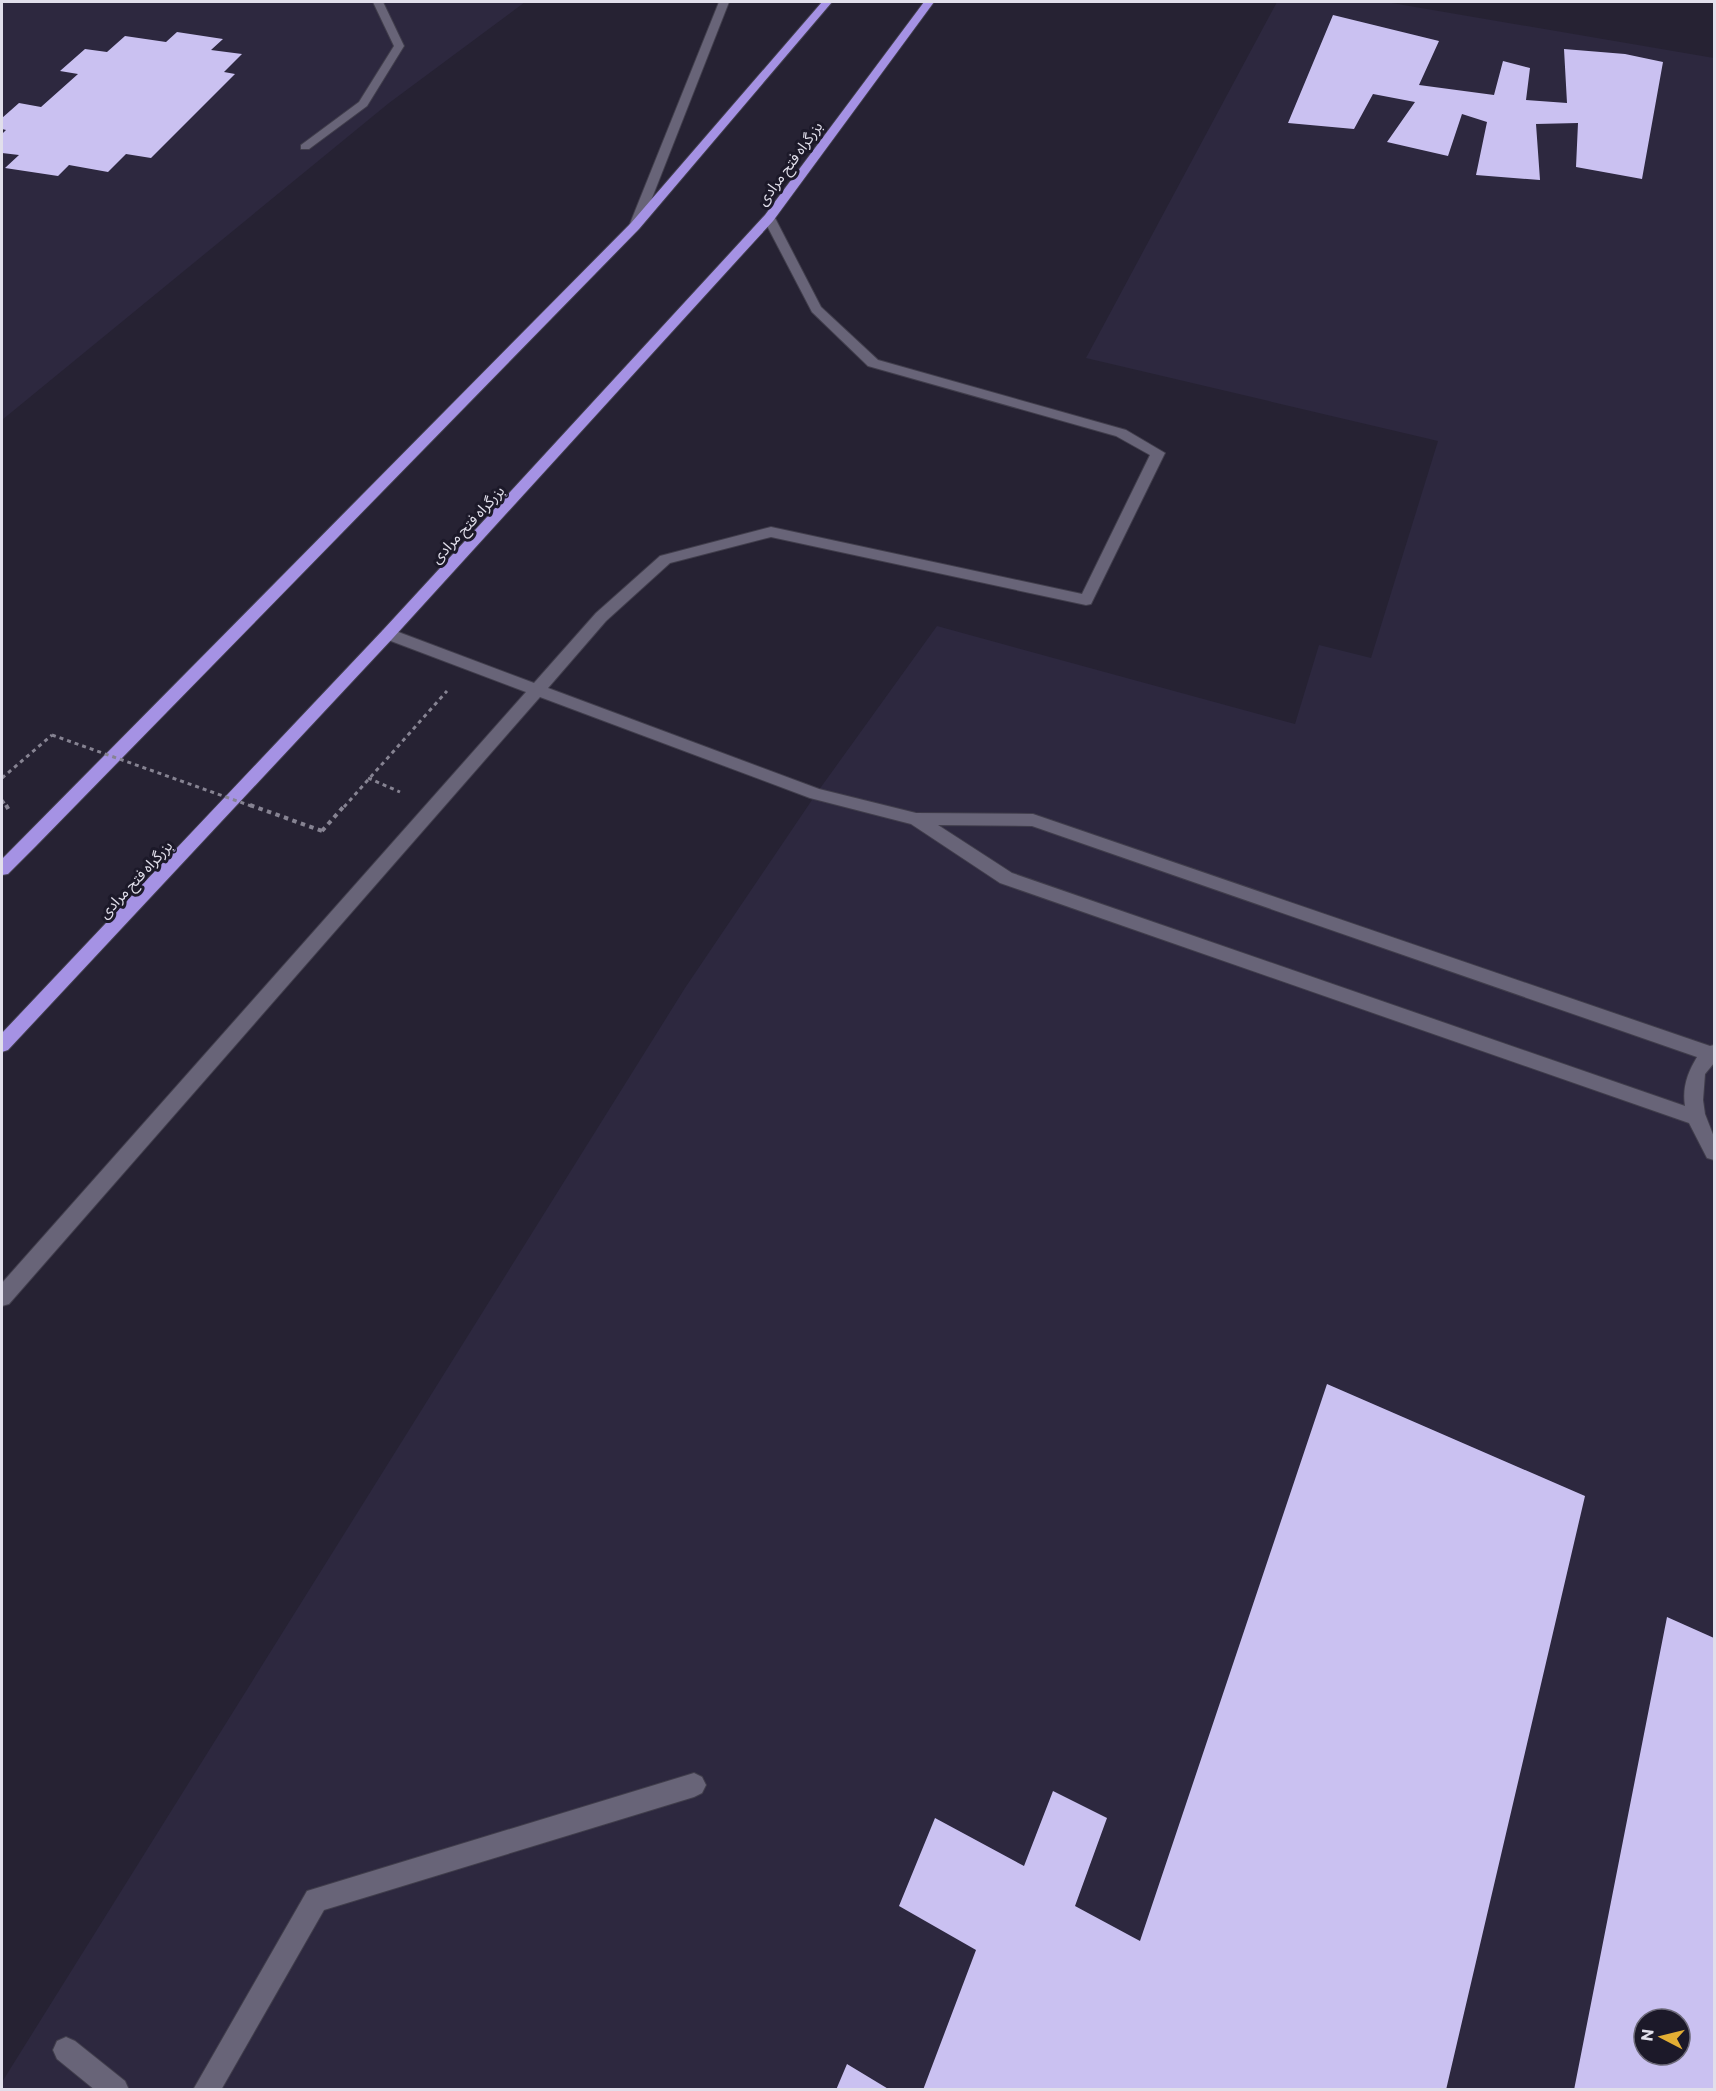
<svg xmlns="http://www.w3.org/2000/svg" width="1716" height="2091" font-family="Commissioner,'Noto Sans Arabic',sans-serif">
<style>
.built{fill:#2d283f;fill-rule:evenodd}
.building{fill:#cac1f1;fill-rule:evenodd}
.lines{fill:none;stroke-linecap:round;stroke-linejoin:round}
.lane-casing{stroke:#413e4c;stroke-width:2}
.highway-casing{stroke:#413e4c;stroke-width:2}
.path-far1{stroke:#868392;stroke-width:3;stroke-dasharray:4 4;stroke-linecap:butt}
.path{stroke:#868392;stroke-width:4;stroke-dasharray:4.5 4.5;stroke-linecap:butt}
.lane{fill:#686478;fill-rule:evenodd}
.highway{fill:#a592e4;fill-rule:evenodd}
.path-bridge-far1{stroke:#868392;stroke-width:3;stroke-dasharray:4 4;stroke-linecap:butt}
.path-bridge{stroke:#868392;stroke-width:4;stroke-dasharray:4.5 4.5;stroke-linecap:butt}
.labels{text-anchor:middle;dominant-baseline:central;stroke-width:6;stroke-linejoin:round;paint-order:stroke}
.far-street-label{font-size:15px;fill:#e1dfeb;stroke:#1c1929}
</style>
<rect width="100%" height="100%" fill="#262233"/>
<path class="built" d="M 2,2 L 525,2 L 389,103 L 2,420 Z
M 1277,2 L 1386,2 L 1714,58 L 1714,2089 L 2,2090 L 2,2082 L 685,988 L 816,794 L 937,626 L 1295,724 L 1319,645 L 1371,658 L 1438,441 L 1086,358 ZM 1644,2019 L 1680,2019 L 1680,2055 L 1644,2055 Z"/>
<path class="building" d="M 1333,15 L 1439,41 L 1419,85 L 1494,95 L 1503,61 L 1530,68 L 1526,100 L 1567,103 L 1564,49 L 1625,54 L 1663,62 L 1642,179 L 1576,167 L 1578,123 L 1536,124 L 1540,180 L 1476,175 L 1487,122 L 1462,114 L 1448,156 L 1387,142 L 1415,102 L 1373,94 L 1354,129 L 1288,123 Z
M 177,32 L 223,39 L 211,50 L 242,54 L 224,72 L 235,74 L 151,158 L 126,154 L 108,172 L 69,165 L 58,176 L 5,168 L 19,155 L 2,153 L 2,134 L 6,130 L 2,129 L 2,118 L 19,103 L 41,107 L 78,74 L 60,71 L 85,49 L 107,52 L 125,36 L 166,42 Z
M 1327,1384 L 1585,1496 L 1446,2090 L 923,2090 L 976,1950 L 899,1906 L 935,1818 L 1024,1866 L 1053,1791 L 1107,1818 L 1075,1906 L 1140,1941 Z
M 1667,1617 L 1714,1638 L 1714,2090 L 1574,2090 ZM 1644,2019 L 1680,2019 L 1680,2055 L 1644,2055 Z
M 847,2064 L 890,2090 L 836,2090 Z"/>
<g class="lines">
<g class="lane-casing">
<path id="lane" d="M 373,2 L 383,2 L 404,46 L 367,106 L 309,149 L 301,149 L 301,145 L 359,102 L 394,46 Z
M 719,2 L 729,2 L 641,226 L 635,230 L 631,229 L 629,226 Z
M 769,214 L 775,218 L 821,307 L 878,360 L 1126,430 L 1165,453 L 1091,604 L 1086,605 L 771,537 L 670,563 L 606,621 L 548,688 L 819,789 L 916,813 L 1033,814 L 1710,1046 L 1714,1045 L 1714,1063 L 1705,1074 L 1703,1100 L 1705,1114 L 1714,1137 L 1714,1160 L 1707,1158 L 1689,1123 L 1000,883 L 911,824 L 810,798 L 540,697 L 9,1304 L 2,1306 L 2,1283 L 526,692 L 383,638 L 381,634 L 383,630 L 393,630 L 534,683 L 596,613 L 660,556 L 771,527 L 1082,594 L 1150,455 L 1116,436 L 868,366 L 812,312 L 763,218 ZM 938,825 L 1032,826 L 1697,1057 C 1688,1072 1682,1087 1685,1106 L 1012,873 Z
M 694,1773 L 702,1777 L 706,1785 L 702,1793 L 694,1797 L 324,1910 L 221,2090 L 193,2090 L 307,1891 Z
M 66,2037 L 75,2041 L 125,2081 L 129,2090 L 95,2090 L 57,2059 L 53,2050 L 57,2041 Z"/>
</g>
<g class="highway-casing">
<path id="highway" d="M 822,2 L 832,2 L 639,229 L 36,846 L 8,874 L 2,875 L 2,859 L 631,223 Z
M 924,2 L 934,2 L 773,221 L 393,638 L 8,1050 L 2,1052 L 2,1033 L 383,630 L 765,215 Z"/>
</g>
<path class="path-far1" d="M 2,778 L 52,735
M 368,778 L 400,792
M 2,800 L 7,807
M 344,807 L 447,691"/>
<path class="path" d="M 6,805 L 10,812
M 322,831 L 345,805"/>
<use href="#lane" class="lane"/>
<use href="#highway" class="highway"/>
<path class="path-bridge-far1" d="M 52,735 L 254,807"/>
<path class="path-bridge" d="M 250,805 L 322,831"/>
</g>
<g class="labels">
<g class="far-street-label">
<text transform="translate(789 163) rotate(-54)">بزرگراه فتح مرادی</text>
<text transform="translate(467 524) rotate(-47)">بزرگراه فتح مرادی</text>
<text transform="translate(135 879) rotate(-47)">بزرگراه فتح مرادی</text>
</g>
</g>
<rect width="1716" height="2091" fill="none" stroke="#e1dfeb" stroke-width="6"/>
<g transform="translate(1662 2037) rotate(277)"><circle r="28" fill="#1c1929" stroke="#6b6877" stroke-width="1.5"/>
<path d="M0-4.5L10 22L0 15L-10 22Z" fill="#e3ae34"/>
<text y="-9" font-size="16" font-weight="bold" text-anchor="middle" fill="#e1dfeb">N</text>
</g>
</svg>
